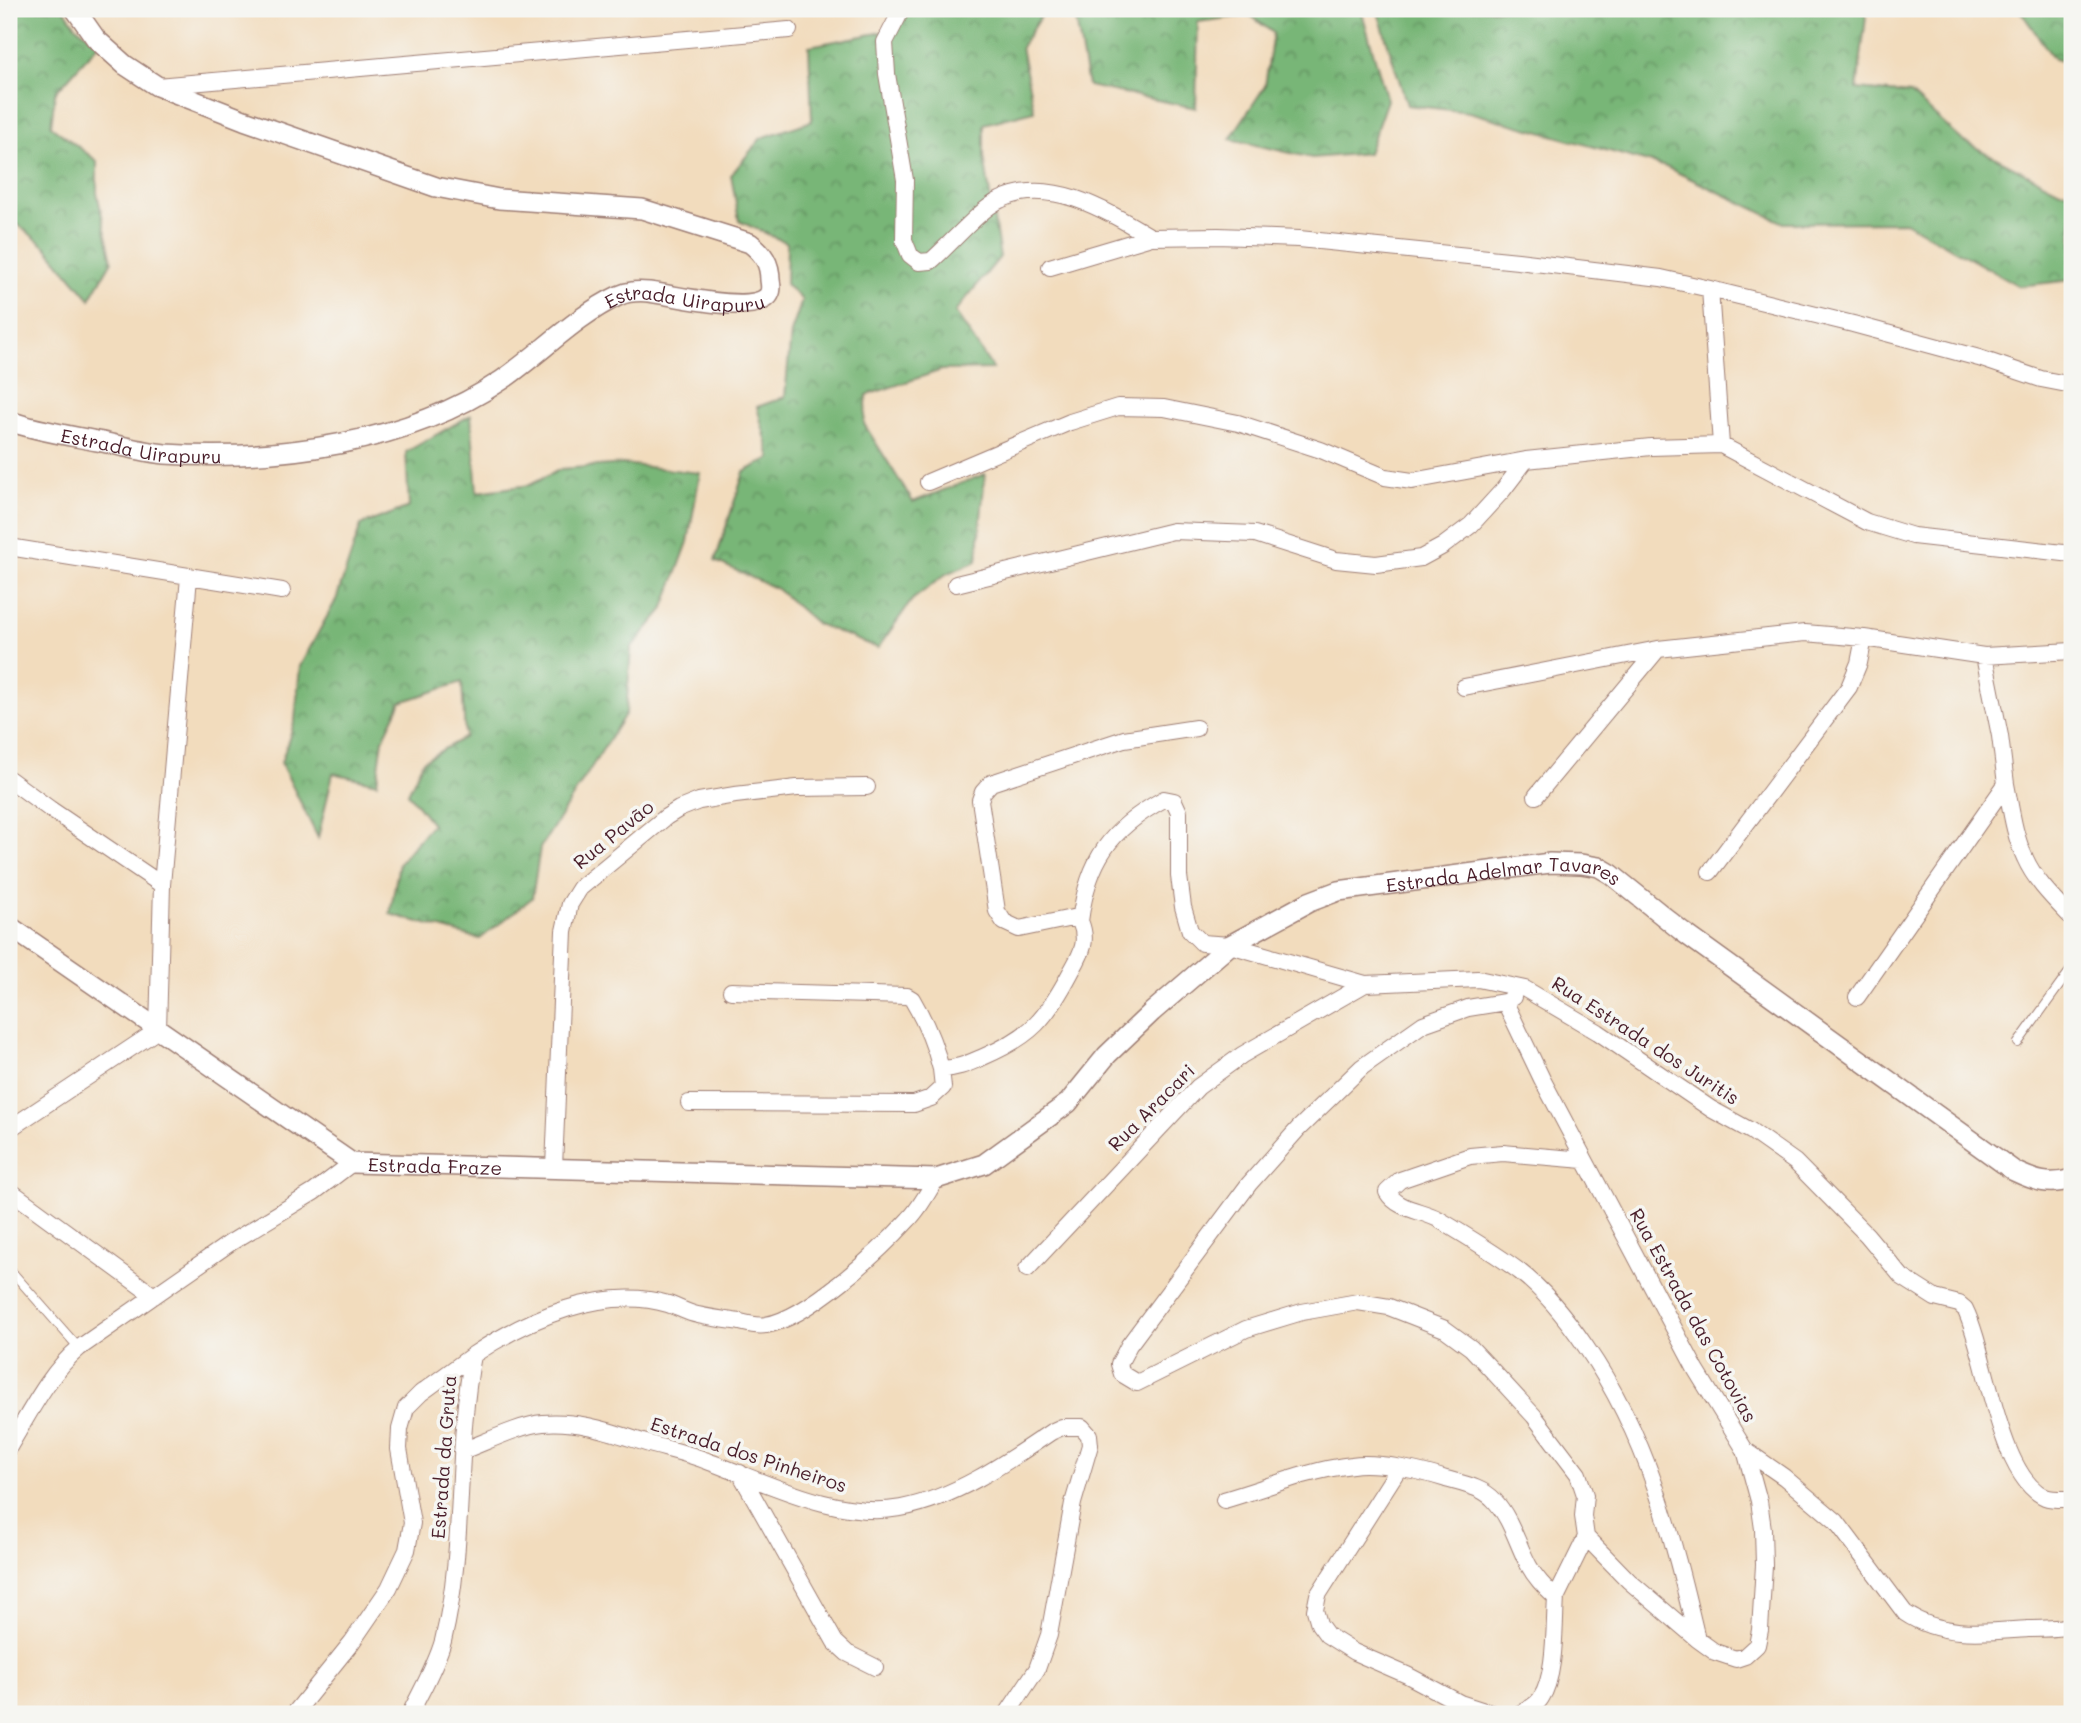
<svg xmlns="http://www.w3.org/2000/svg" width="2081" height="1723" font-family="Mali,sans-serif">
<style>
.forest{fill:url(#forest-crowns);stroke:#616a51;stroke-width:2}
.lines{fill:none;stroke-linecap:round;stroke-linejoin:round}
.service-casing{stroke:#9e7e74;stroke-width:10}
.minor-casing{stroke:#9e7e74;stroke-width:18}
.tertiary-casing{stroke:#9e7e74;stroke-width:22}
.service{stroke:#fff;stroke-width:8}
.minor{stroke:#fff;stroke-width:16}
.tertiary{stroke:#fff;stroke-width:19}
.labels{text-anchor:middle;dominant-baseline:central;stroke-width:7;stroke-linejoin:round;paint-order:stroke}
.street-label{font-size:19px;fill:#4a1f2b;stroke:#f6f6f2}
</style>
<defs>
<pattern id="forest-crowns" width="20" height="18" patternUnits="userSpaceOnUse" patternTransform="scale(1.75)"><rect width="20" height="18" fill="#78b677"/><path d="M2 6a3 3 0 1 1 6 0M12 15a3 3 0 1 1 6 0" fill="none" stroke="#649362"/></pattern>
</defs>
<rect width="100%" height="100%" fill="#f6f6f2"/>
<filter id="ink" filterUnits="userSpaceOnUse"><feTurbulence type="fractalNoise" baseFrequency=".0143" numOctaves="2"/><feDisplacementMap in="SourceGraphic" scale="14" xChannelSelector="R" yChannelSelector="G"/><feConvolveMatrix kernelMatrix="1 2 1 2 8 2 1 2 1" color-interpolation-filters="sRGB"/></filter>
<filter id="wash" filterUnits="userSpaceOnUse"><feTurbulence type="fractalNoise" baseFrequency=".00686" numOctaves="4" result="noise"/><feDisplacementMap in="SourceGraphic" scale="28" xChannelSelector="R" yChannelSelector="G"/><feGaussianBlur stdDeviation="1.57" result="paint"/><feColorMatrix in="noise" values="0 0 0 0 0 0 0 0 0 0 0 0 0 0 0 0 0 1.4 0 .05"/><feComposite in="paint" operator="in"/></filter>
<g filter="url(#wash)">
<rect width="100%" height="100%" fill="#f2dcbd"/>
<path class="forest" d="M 9,9 L 64,9 L 76,26 L 99,44 L 55,93 L 51,126 L 97,161 L 97,193 L 112,261 L 90,299 L 46,247 L 11,219 L 9,221 Z
M 906,9 L 1045,9 L 1021,47 L 1034,111 L 984,124 L 984,157 L 1000,257 L 955,312 L 993,369 L 942,370 L 867,395 L 864,424 L 913,502 L 985,474 L 977,561 L 946,574 L 912,600 L 878,648 L 817,624 L 777,589 L 715,561 L 744,472 L 771,458 L 757,407 L 785,397 L 791,333 L 802,300 L 786,284 L 787,243 L 739,221 L 731,175 L 761,138 L 812,121 L 809,46 L 883,32 Z
M 1074,9 L 1361,9 L 1387,100 L 1368,153 L 1312,158 L 1230,139 L 1265,86 L 1273,33 L 1250,15 L 1198,22 L 1196,108 L 1088,86 Z
M 1377,9 L 1867,9 L 1857,89 L 1911,94 L 1963,141 L 2060,191 L 2072,190 L 2072,280 L 2019,286 L 1905,222 L 1784,223 L 1666,167 L 1469,112 L 1407,105 Z
M 2019,9 L 2072,9 L 2072,64 L 2054,59 Z
M 471,415 L 477,492 L 530,485 L 561,469 L 623,464 L 700,473 L 688,542 L 663,610 L 631,648 L 626,713 L 540,848 L 532,898 L 480,939 L 390,914 L 399,863 L 432,824 L 408,793 L 423,761 L 465,737 L 462,682 L 401,702 L 383,739 L 377,783 L 333,773 L 318,838 L 281,763 L 295,720 L 300,666 L 336,600 L 361,525 L 409,507 L 406,452 Z"/>
</g>
<g filter="url(#ink)">
<g class="lines">
<g class="service-casing">
<path id="service" d="M 2018,1043 L 2072,968
M 13,1273 L 79,1348"/>
</g>
<g class="minor-casing">
<path id="minor" d="M 902,9 L 885,42 L 887,74 L 905,180 L 904,240 L 910,255 L 919,262 L 931,261 C 950,245 980,209 1000,200 C 1050,175 1109,212 1151,237
M 157,86 L 789,30
M 1050,267 L 1151,237 L 1218,236 L 1299,239 L 1518,261 L 1661,278 L 1710,289 L 1853,324 L 1979,358 L 2041,379 L 2072,385
M 1710,289 L 1721,445
M 928,482 L 1070,422 L 1118,407 L 1164,408 L 1238,423 L 1321,450 L 1385,477 L 1412,481 L 1526,460 L 1651,447 L 1721,445 L 1867,522 L 1913,536 L 2072,554
M 9,547 L 282,591
M 956,584 L 1173,531 L 1255,534 L 1336,560 L 1376,564 L 1421,558 L 1443,546 L 1471,525 L 1503,490 L 1526,460
M 1464,687 L 1658,649 L 1805,633 L 1864,638 L 1984,656 L 2072,651
M 9,779 L 50,809 L 162,885
M 2006,784 C 2011,809 2014,835 2025,858 C 2035,881 2055,900 2072,918
M 1536,796 L 1658,649
M 1710,872 L 1849,687 L 1859,663 L 1864,638
M 1080,921 C 1088,860 1110,829 1164,799 L 1174,801 L 1179,812 L 1179,876 L 1183,907 L 1190,931 L 1202,943 L 1230,945 L 1365,984 L 1478,979 L 1525,989 L 1598,1032 L 1711,1109 L 1751,1131 L 1795,1162 L 1867,1235 L 1902,1277 L 1935,1298 L 1959,1304 L 1965,1309 C 1987,1353 1998,1476 2045,1497 C 2053,1500 2064,1499 2072,1499
M 731,991 L 907,996 L 912,999 C 925,1021 935,1045 941,1069
M 1513,997 L 1505,1002 L 1468,1008 L 1423,1024 L 1362,1067 L 1298,1129 L 1249,1184 L 1129,1345 L 1119,1364 L 1122,1374 L 1137,1383 L 1246,1329 L 1302,1312 L 1358,1302 L 1389,1307 L 1445,1329 L 1471,1348 L 1488,1366 L 1534,1416 L 1578,1474 L 1585,1495 L 1583,1516 L 1586,1537 L 1629,1581 L 1697,1639
M 1857,997 L 2006,784 L 2000,736 L 1984,656
M 1505,1002 L 1542,1079 L 1696,1370 L 1745,1450 L 1759,1501 L 1763,1529 L 1764,1565 L 1760,1630 L 1757,1645 L 1745,1656 L 1736,1659 L 1715,1652 L 1697,1639 C 1672,1533 1648,1437 1586,1347 C 1567,1319 1545,1291 1519,1271 C 1493,1252 1465,1235 1438,1219 C 1421,1210 1398,1210 1387,1192 L 1400,1180 L 1470,1156 L 1503,1153 L 1584,1160
M 689,1103 L 914,1104 L 931,1098 L 943,1087 L 941,1069 C 957,1069 969,1063 983,1057 C 1032,1036 1046,1019 1071,972 C 1081,954 1089,942 1080,921 L 1072,918 L 1019,929 L 1004,922 L 997,911 L 980,800 L 983,792 L 991,783 L 1124,739 L 1196,728
M 9,1129 L 158,1030 L 162,885 L 189,577
M 554,1167 L 564,931 L 570,904 L 580,888 L 666,817 L 679,809 L 699,801 L 735,795 L 797,788 L 867,787
M 9,1190 L 154,1296
M 1027,1269 L 1198,1087 L 1242,1055 L 1365,984
M 9,1447 C 29,1414 49,1373 79,1348 L 230,1243 L 314,1192 L 352,1163
M 1745,1450 L 1784,1477 L 1836,1521 L 1905,1613 C 1942,1638 1986,1632 2028,1629 C 2042,1628 2059,1630 2072,1625
M 462,1451 C 484,1443 520,1425 543,1423 C 580,1420 611,1432 646,1443 C 666,1449 687,1453 707,1461 C 766,1482 837,1520 901,1508 C 955,1498 1007,1462 1051,1432 L 1062,1427 L 1082,1427 L 1089,1435 L 1090,1445 L 1073,1503 L 1049,1635 L 1037,1669 L 1007,1714
M 1399,1468 L 1318,1595 L 1315,1610 L 1319,1624 L 1327,1635 L 1354,1652 L 1407,1675 L 1460,1703 L 1494,1714
M 740,1473 L 835,1642 L 847,1653 L 875,1667
M 1224,1500 C 1266,1488 1308,1470 1352,1465 C 1377,1461 1422,1471 1446,1479 C 1463,1484 1482,1487 1494,1500 C 1511,1518 1518,1546 1529,1566 C 1536,1579 1546,1589 1556,1598 L 1586,1537
M 294,1714 L 352,1642 L 389,1588 L 407,1550 L 412,1523 L 399,1449 L 400,1429 L 406,1408 L 421,1393 L 473,1355
M 410,1714 C 421,1691 436,1666 443,1641 C 466,1547 455,1450 473,1355 C 527,1319 603,1285 668,1304 C 678,1307 687,1313 698,1315 C 711,1318 726,1320 740,1322 C 748,1324 757,1327 766,1325 C 808,1318 880,1251 909,1219 C 920,1208 928,1192 936,1179
M 1519,1714 C 1527,1710 1536,1706 1541,1698 C 1556,1675 1554,1626 1556,1598"/>
</g>
<g class="tertiary-casing">
<g id="tertiary">
<path id="s1" d="M 9,421 C 38,431 67,435 97,441 C 119,445 142,452 165,454 C 276,461 408,444 502,380 C 541,353 576,316 618,296 C 629,291 638,291 649,292 C 674,295 751,315 768,296 C 772,291 771,286 770,280 C 770,263 763,253 750,243 L 642,209 L 499,199 L 436,187 L 244,120 L 157,86 L 125,65 L 96,39 L 75,9"/>
<path id="s2" d="M 9,926 L 352,1163 L 936,1179 L 984,1164 L 1068,1103 L 1107,1055 L 1152,1012 L 1230,945 L 1309,902 L 1338,891 L 1550,863 L 1581,864 L 1599,867 L 1611,874 L 1683,932 L 2014,1171 C 2035,1181 2049,1186 2072,1179"/>
</g>
</g>
<use href="#service" class="service"/>
<use href="#minor" class="minor"/>
<use href="#tertiary" class="tertiary"/>
</g>
</g>
<g class="labels">
<g class="street-label">
<text stroke="none"><textPath href="#s1" startOffset="721">Estrada Uirapuru</textPath></text>
<text stroke="none"><textPath href="#s1" startOffset="135">Estrada Uirapuru</textPath></text>
<text transform="translate(613 834) rotate(-39)">Rua Pavão</text>
<text stroke="none"><textPath href="#s2" startOffset="1671">Estrada Adelmar Tavares</textPath></text>
<text transform="translate(1646 1040) rotate(33)">Rua Estrada dos Juritis</text>
<text transform="translate(1151 1107) rotate(-45)">Rua Aracari</text>
<text stroke="none"><textPath href="#s2" startOffset="500">Estrada Fraze</textPath></text>
<text transform="translate(1694 1315) rotate(61)">Rua Estrada das Cotovias</text>
<text transform="translate(749 1454) rotate(18)">Estrada dos Pinheiros</text>
<text transform="translate(443 1457) rotate(-86)">Estrada da Gruta</text>
</g>
</g>
<rect width="2081" height="1723" fill="none" stroke="#f6f6f2" stroke-width="35"/>
</svg>
